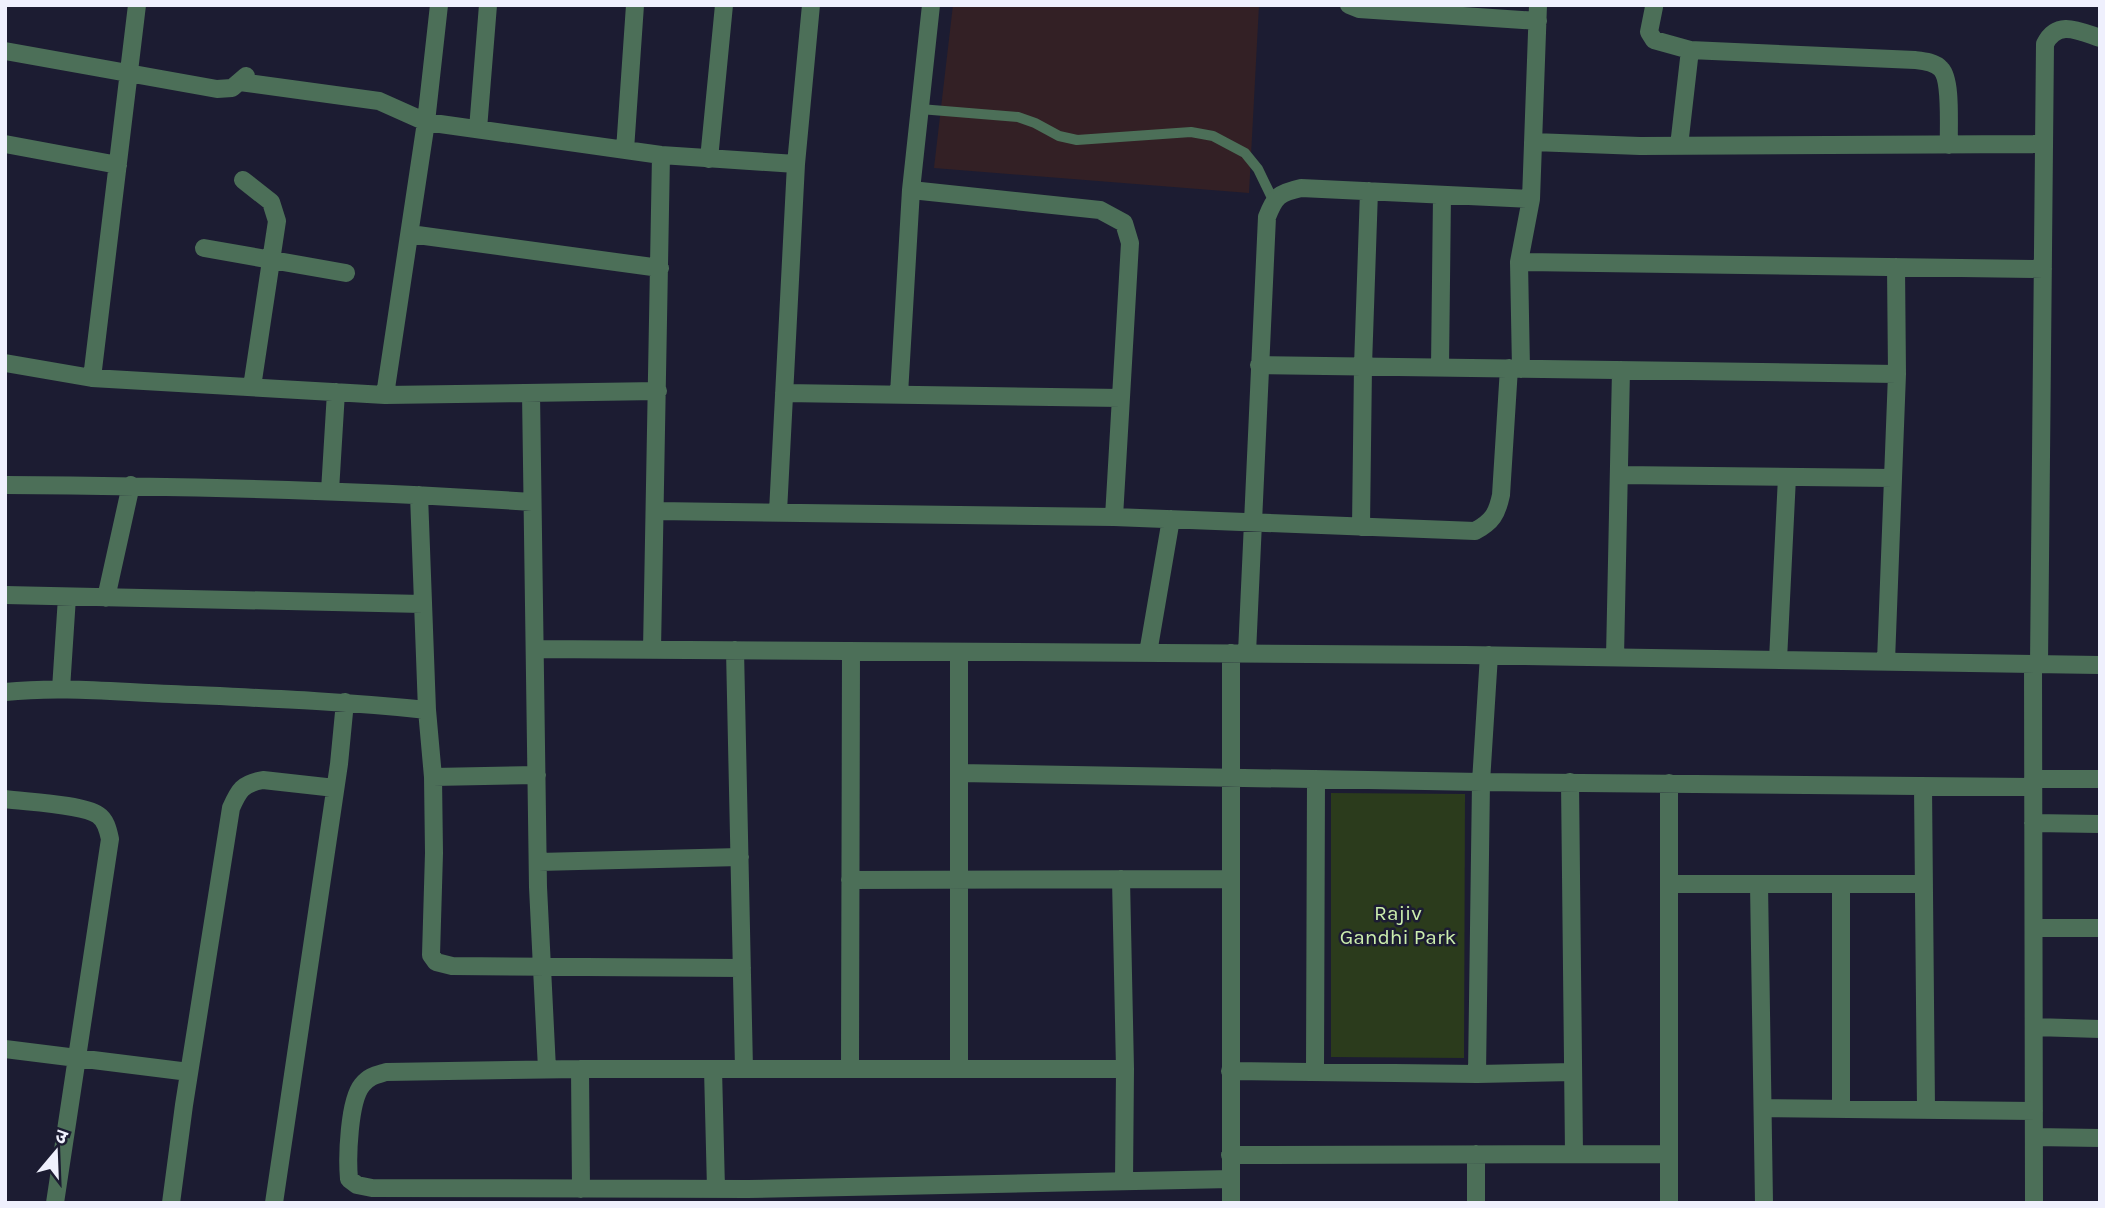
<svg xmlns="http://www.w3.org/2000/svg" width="2105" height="1208" font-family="Karla,'Noto Sans Devanagari',sans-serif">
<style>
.education{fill:#332025}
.green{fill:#2b3b1c}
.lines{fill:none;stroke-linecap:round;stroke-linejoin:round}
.lane{stroke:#4c6f58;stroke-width:10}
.street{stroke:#4c6f58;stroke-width:18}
.labels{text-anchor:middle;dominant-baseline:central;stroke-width:5;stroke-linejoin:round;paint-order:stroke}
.park-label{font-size:21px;fill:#cceeae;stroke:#1c1c32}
</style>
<rect width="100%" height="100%" fill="#1c1c32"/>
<path class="education" d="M 953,5 L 1259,5 L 1249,193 L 934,168 Z"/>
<path class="green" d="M 1331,793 L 1465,794 L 1464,1058 L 1331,1057 Z"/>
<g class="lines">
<path class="lane" d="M 920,109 L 1018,117 L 1035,123 L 1059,136 L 1077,140 L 1191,132 L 1213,136 L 1245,153 L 1258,169 L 1273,200"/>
<path class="street" d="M 1349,5 L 1359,9 L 1538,21
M 1654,7 L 1649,32 L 1654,40 L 1690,50 L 1915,60 C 1924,61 1935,62 1941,69 C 1952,80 1948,128 1949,145
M 5,51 L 217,89 L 232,88 L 246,76
M 240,82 L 379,101 L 426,122 L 661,155 L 796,164
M 478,129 L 488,5
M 1533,142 L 1640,146 L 2044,144
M 5,144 L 118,165
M 1679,146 L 1690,50
M 625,150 L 635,5
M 709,159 L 724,5
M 243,180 L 271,202 L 277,221 L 252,387
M 911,190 L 1100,210 L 1124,223 L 1130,243 L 1114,517
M 410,234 L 660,268
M 204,248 L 346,273
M 1519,262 L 2043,269
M 5,363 L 92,378 L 385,395 L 658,391
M 1259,365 L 1897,374
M 1440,367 L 1442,195
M 1521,369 L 1519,262 L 1531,199 L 1538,5
M 92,378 L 137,5
M 531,393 L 538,887 L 547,1069
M 784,393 L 1121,398
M 899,394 L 911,190 L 931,5
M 385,395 L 426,122 L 439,5
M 1619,475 L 1893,478
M 5,485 C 181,486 357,490 532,502
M 330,491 L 336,392
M 419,495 L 427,710 L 433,777 L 434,853 L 431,955 L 436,962 L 452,966 L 742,968
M 656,511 L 1114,517 L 1475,531 C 1492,522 1497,514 1501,495 L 1509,368
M 778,512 L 796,164 L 811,5
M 1361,527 L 1363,366 L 1369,191
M 5,595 L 423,604
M 106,598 L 131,485
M 535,649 L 1465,655 L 2100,665
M 652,650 L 661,155
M 735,650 L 744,1069
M 1148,653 L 1171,519
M 1247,653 L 1267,217 C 1275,196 1279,193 1301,188 L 1531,199
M 1615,657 L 1621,370
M 1778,660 L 1787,477
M 1886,661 L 1897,374 L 1896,267
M 2033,664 L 2034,1203
M 2039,664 L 2045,44 C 2057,19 2079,31 2100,38
M 61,689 L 67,597
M 5,692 C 60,686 116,692 171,694 C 257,698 342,701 427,710
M 959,773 L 1481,782 L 2033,787
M 433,777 L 537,775
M 2033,779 L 2100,779
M 1570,782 L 1574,1154
M 1669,783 L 1669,1203
M 1923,786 L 1926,1109
M 5,799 C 26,802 83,804 98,815 C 106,820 108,830 110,839 L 55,1203
M 2033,823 L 2100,824
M 538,862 L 740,857
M 1121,879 L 1125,1069 L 1124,1181
M 850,880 L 1230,879
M 1669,884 L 1924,884
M 1759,884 L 1764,1203
M 2034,928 L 2100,928
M 2034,1027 L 2100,1029
M 5,1049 L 189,1072
M 580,1069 L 581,1189
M 713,1069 L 716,1189
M 850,1069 L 851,651
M 959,1069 L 959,652
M 1125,1069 L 580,1069 L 386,1072 C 376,1075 369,1076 362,1085 C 349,1101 347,1157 349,1179 L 357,1185 L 372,1188 L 748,1189 L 1231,1179
M 1230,1071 L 1477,1074 L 1573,1072
M 1315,1071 L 1316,779
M 1477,1074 L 1481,782 L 1489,655
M 1763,1108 L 2034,1111
M 1841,1108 L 1841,884
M 2034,1137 L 2100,1138
M 1476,1154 L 1476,1203
M 1230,1155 L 1669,1154
M 171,1203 L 184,1105 L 231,808 C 239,790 242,784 263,780 L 335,788
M 274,1203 L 339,764 L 345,702
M 1231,1203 L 1231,653"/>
</g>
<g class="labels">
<g class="park-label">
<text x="1398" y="913">Rajiv<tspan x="1398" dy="24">Gandhi Park</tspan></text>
</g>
</g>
<rect width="2105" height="1208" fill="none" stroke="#eff0fd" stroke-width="14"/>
<g transform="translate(56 1152) rotate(19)" stroke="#1c1c32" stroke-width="5" paint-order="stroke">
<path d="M0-5L12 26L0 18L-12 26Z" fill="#eff0fd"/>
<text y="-10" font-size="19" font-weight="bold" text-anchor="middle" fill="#eff0fd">उ</text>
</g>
</svg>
